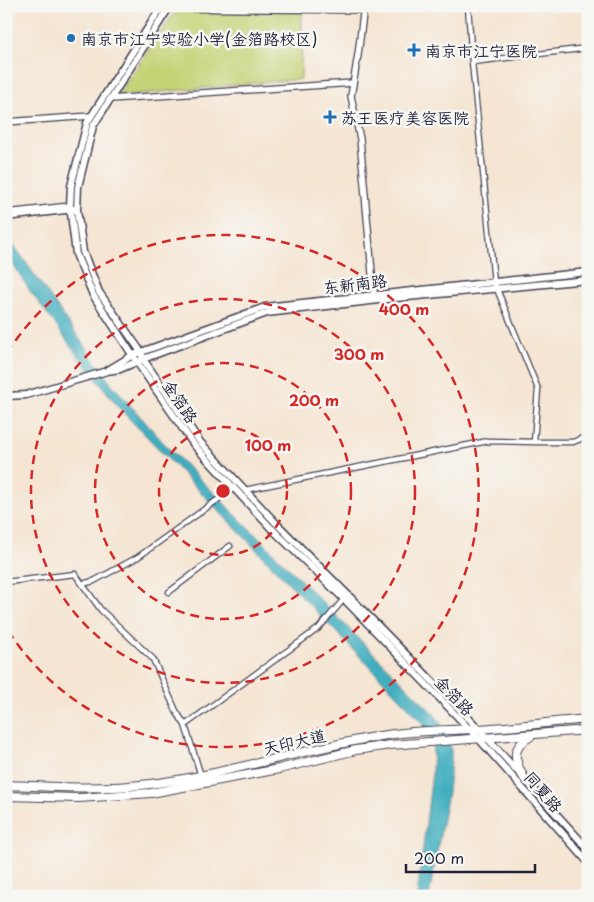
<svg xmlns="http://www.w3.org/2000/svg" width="594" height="902" font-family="'Playpen Sans','LXGW WenKai TC',sans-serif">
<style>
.green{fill:#c4d376;stroke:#737a58}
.water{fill:#41aebf;stroke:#32687d}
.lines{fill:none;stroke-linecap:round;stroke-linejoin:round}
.stream{stroke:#41aebf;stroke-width:1}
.minor-casing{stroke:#423f52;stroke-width:7}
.tertiary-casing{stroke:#423f52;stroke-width:8}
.secondary-casing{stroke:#423f52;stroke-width:9}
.primary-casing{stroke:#423f52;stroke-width:10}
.minor{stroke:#fff;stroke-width:4.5}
.tertiary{stroke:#fff;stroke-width:5.5}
.secondary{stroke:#fff;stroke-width:6}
.primary{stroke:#fff;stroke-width:8}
.ring{fill:none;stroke:#d62828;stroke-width:2.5;stroke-dasharray:9 6}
.poi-dot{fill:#1f6fb2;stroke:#f6f6f2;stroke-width:2}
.labels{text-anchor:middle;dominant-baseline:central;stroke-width:5;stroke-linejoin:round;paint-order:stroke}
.poi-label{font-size:16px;fill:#22223b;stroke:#f6f6f2;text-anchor:start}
.street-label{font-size:16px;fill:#22223b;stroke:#f6f6f2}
.centre{fill:#d62828;stroke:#f6f6f2;stroke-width:2.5}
.ring-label{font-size:15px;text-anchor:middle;font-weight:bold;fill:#d62828;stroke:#f6f6f2;stroke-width:5;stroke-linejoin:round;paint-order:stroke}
</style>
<rect width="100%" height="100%" fill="#f6f6f2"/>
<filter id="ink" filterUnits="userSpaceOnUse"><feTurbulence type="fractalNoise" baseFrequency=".02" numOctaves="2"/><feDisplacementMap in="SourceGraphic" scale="10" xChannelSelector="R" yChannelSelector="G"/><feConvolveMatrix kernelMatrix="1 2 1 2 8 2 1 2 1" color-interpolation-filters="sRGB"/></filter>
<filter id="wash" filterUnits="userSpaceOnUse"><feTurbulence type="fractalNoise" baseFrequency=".0096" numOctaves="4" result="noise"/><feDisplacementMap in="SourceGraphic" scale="20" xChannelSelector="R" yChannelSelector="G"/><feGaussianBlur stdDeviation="1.12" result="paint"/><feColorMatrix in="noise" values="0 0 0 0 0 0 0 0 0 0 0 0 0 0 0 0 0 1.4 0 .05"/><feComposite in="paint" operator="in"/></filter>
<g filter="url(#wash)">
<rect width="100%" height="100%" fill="#f5e5d2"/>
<path class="green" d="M 175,12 L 302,12 L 301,79 L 117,96 Z"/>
<path class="water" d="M 6,234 L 109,381 L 162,441 L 435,715 L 442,725 L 451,750 L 451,760 L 448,792 L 429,896 L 417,896 L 432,773 L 433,744 L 426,728 L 401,699 L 119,408 L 30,291 L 6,253 Z"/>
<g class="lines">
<path class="stream" d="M 51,318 L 84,366 L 90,374
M 93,377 L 102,386
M 251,531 L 260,538 L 278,558"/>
</g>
</g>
<g filter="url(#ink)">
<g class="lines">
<g class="minor-casing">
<path id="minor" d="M 472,62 L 588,48
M 534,442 L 573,442 L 588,436
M 245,490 L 488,441 L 534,442 L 538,389 L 494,282 L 472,62 L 468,6
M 6,582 L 75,574 L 101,610 L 153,659 L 176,711 L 185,725 L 201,776
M 82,584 L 94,581 L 138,557 L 234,488
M 169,592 L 230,546
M 185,725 L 319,628 L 344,599"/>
</g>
<g class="tertiary-casing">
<path id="tertiary" d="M 364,6 L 358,55 L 351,96 L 360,139 L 374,295
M 165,8 L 363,10
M 110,99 L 353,83
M 6,122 L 91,116
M 6,213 L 70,206"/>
</g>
<g class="secondary-casing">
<path id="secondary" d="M 162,6 L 87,123 L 71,186 L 70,206 L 76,254 L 93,295 L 137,362 L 194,445 L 269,526 L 344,599 L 479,739 L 588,862
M 170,6 L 93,126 L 78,187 L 77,210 L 83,252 L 99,292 L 141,352 L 143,359 L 200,442 L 275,522 L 349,596 L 479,729 L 588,849
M 6,217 L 74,209
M 108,370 L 133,355 L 265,307 L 588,272
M 6,396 L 26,395 L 107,371 L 120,369 L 143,359 L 267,313 L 396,298 L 588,280"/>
</g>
<g class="primary-casing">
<path id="primary" d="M 524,778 C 514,760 510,748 531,736
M 6,785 C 54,787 102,790 150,784 C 231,774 308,747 387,735 C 418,730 448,730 478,729 C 515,727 551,722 588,719
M 6,796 L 79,798 L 151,793 L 279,769 L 356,750 L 390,745 L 588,730"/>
</g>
<use href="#minor" class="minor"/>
<use href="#tertiary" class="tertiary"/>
<use href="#secondary" class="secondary"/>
<use href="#primary" class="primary"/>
</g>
</g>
<g class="ring">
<circle cx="223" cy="491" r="64"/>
<circle cx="223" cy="491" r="128"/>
<circle cx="223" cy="491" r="192"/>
<path d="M7 353A256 256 0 1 1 7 629"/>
</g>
<g class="poi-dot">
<circle cx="71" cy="38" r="5"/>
<path d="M411.5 42.5h5v5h5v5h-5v5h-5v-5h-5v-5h5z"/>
<path d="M327.5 109.5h5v5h5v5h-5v5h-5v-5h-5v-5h5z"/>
</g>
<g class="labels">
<g class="poi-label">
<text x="81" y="38">南京市江宁实验小学(金箔路校区)</text>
<text x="425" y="50">南京市江宁医院</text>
<text x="341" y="117">苏王医疗美容医院</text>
</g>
<g class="street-label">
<text transform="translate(355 283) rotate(-7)">东新南路</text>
<text transform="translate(181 401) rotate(56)">金箔路</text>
<text transform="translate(455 695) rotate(46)">金箔路</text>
<text transform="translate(294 741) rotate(-13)">天印大道</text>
<text transform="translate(544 791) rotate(49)">同夏路</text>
</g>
</g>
<circle cx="223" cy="491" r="8" class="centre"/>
<g class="ring-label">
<text x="404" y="315">400 m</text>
<text x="359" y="360">300 m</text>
<text x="314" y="406">200 m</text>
<text x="268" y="451">100 m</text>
</g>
<rect width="594" height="902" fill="none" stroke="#f6f6f2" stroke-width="25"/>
<path d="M406 864v8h129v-8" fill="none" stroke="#22223b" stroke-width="2.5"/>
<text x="414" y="864" font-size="15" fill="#22223b" stroke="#f6f6f2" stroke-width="4" paint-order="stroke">200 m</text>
</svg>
